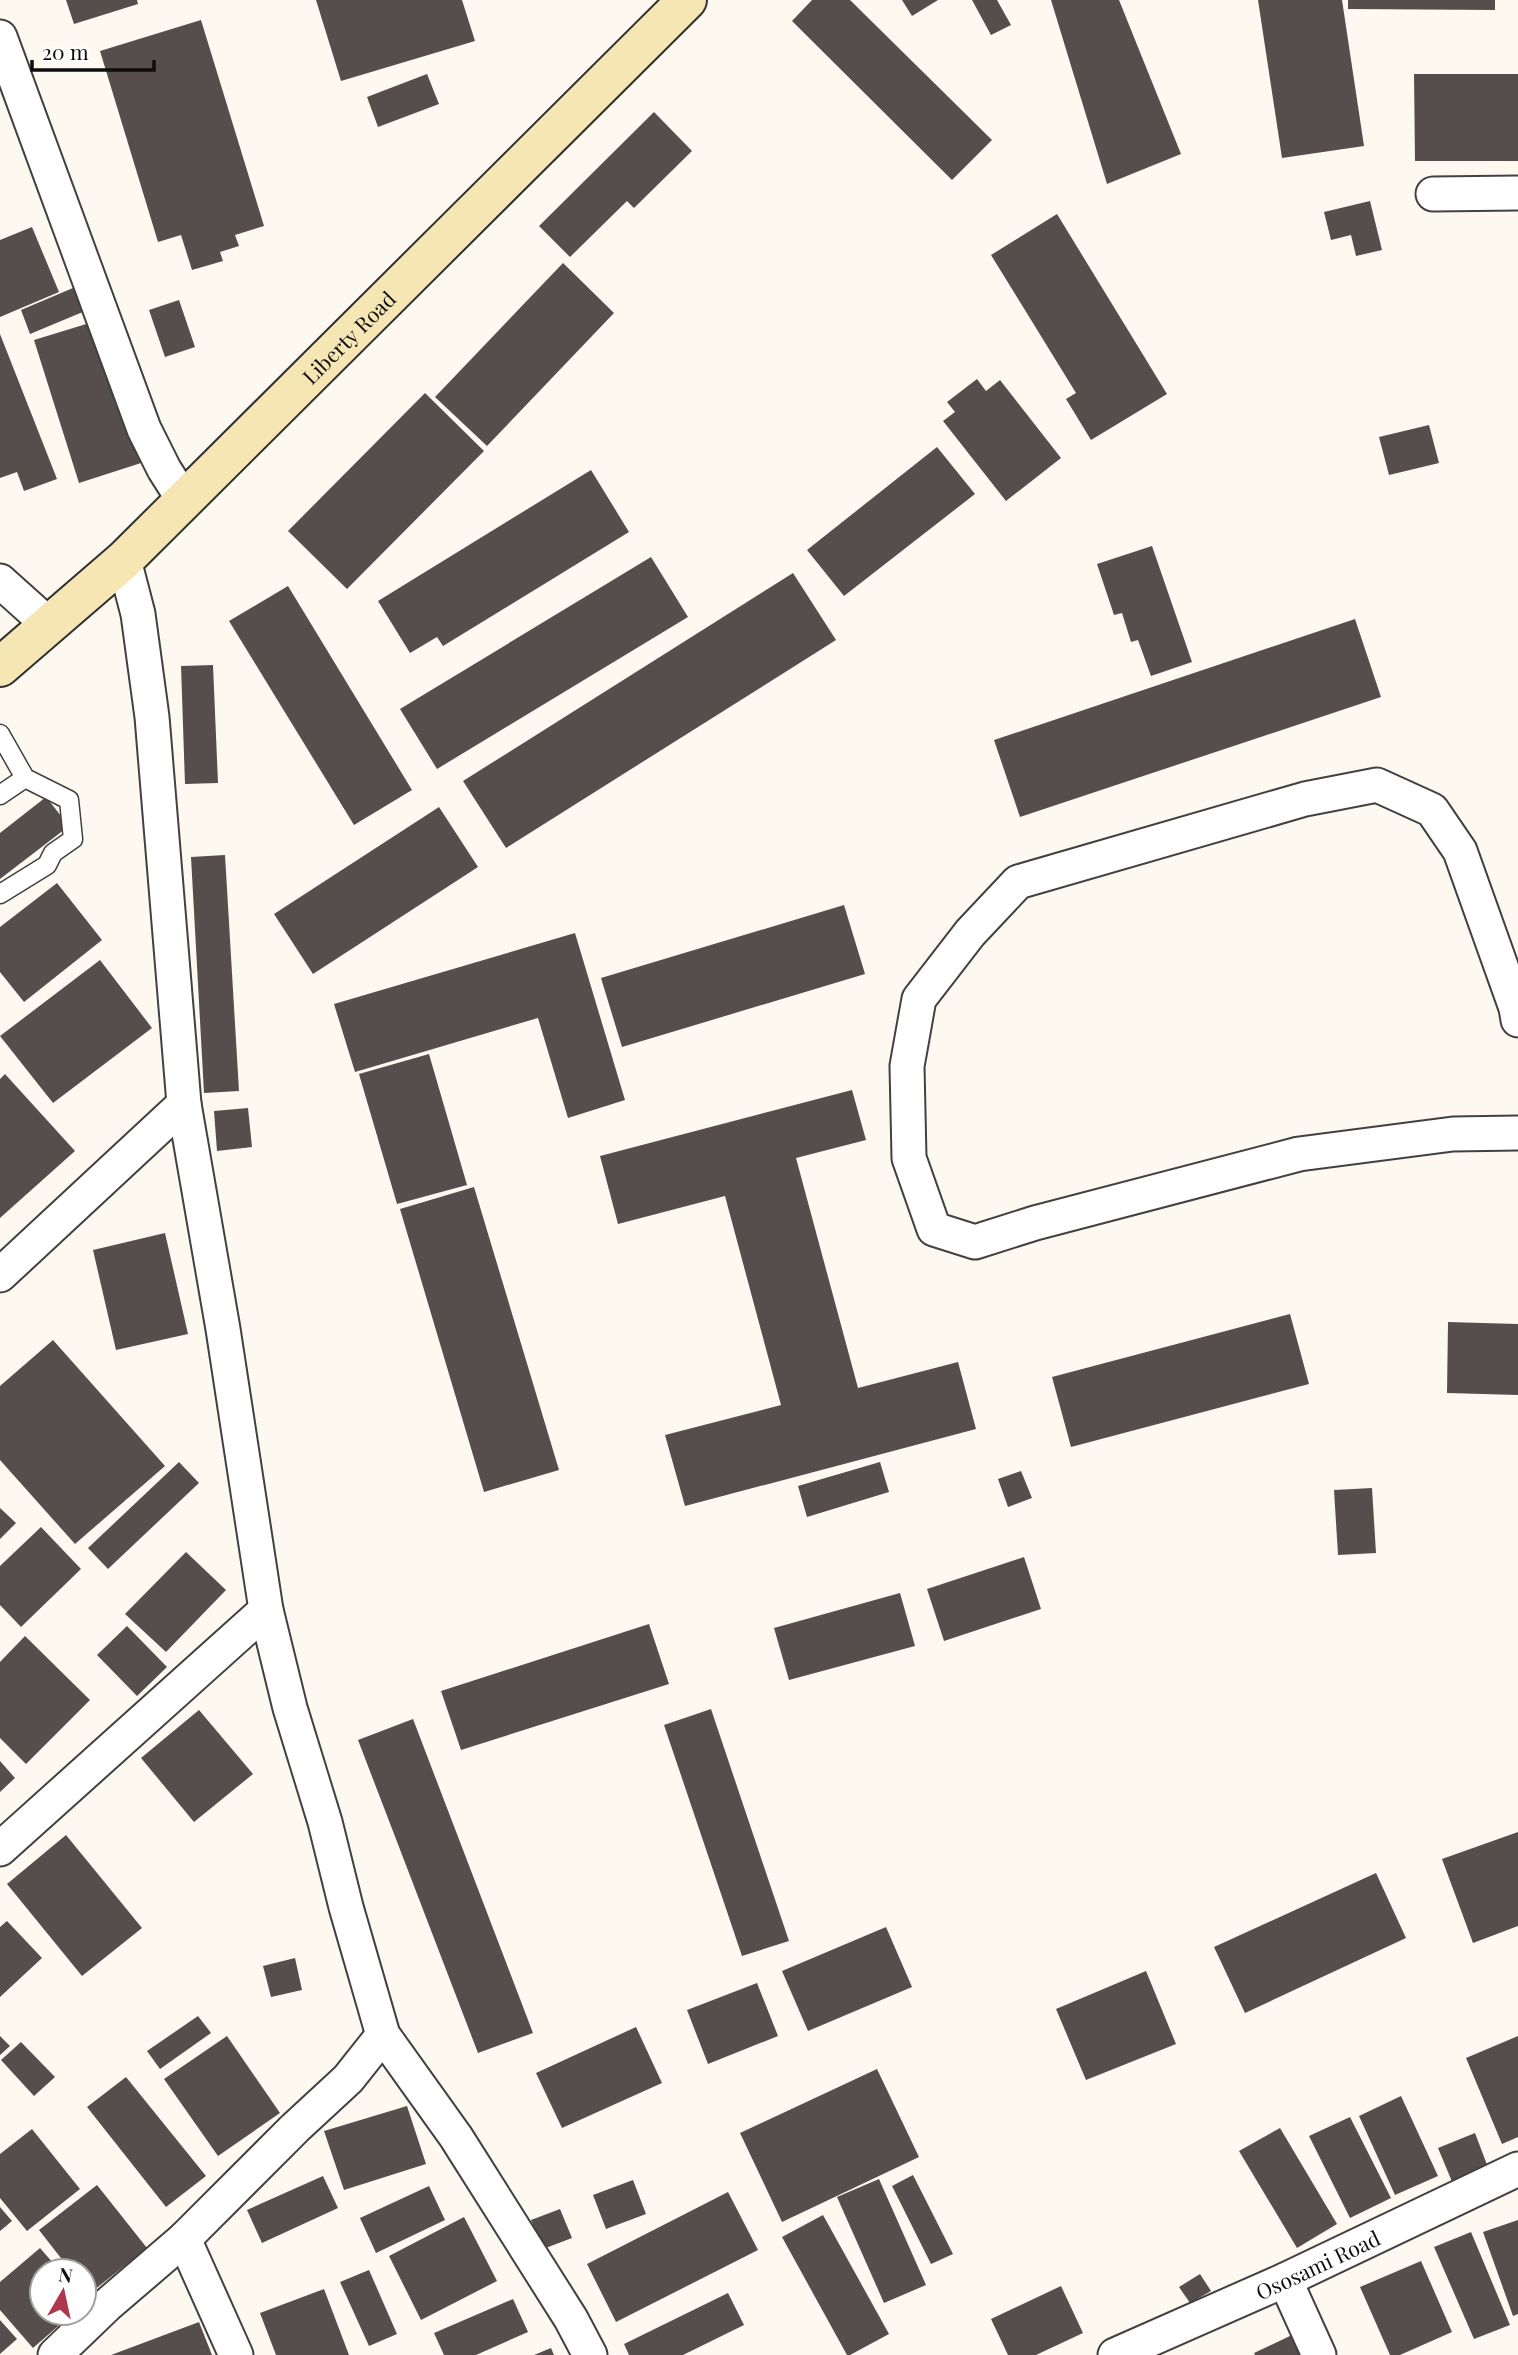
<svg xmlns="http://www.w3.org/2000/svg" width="1518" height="2355" font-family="'Playfair Display',serif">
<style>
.building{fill:#554e4c}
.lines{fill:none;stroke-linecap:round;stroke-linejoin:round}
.lane-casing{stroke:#414141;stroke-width:21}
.street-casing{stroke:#414141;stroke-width:37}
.secondary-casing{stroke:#303030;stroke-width:42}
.lane{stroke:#fff;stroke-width:18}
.street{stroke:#fff;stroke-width:33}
.secondary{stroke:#f5e6b4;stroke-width:38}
.labels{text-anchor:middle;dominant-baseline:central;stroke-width:7;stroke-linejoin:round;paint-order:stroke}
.street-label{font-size:21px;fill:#0e0e0e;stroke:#fff}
</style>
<rect width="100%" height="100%" fill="#fdf9f1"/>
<path class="building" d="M 66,0 L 137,0 L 138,4 L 74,24 Z
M 316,0 L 462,0 L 475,41 L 341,81 Z
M 812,0 L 850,0 L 992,140 L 952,180 L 792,21 Z
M 902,0 L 938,0 L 912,16 Z
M 972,0 L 997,0 L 1011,25 L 991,35 Z
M 1051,0 L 1119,0 L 1181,154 L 1107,184 Z
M 1258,0 L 1342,0 L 1364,146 L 1282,158 Z
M 1348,0 L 1495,0 L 1495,10 L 1348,9 Z
M 201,20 L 264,226 L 235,235 L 239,246 L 220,252 L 223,261 L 192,270 L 181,235 L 158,242 L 100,51 Z
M 427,74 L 439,104 L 378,127 L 367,97 Z
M 1414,74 L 1518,74 L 1518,161 L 1415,161 Z
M 654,112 L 692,151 L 634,208 L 627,201 L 570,257 L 539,226 Z
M 1370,201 L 1382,250 L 1356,256 L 1351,235 L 1331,240 L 1324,212 Z
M 1057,214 L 1167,394 L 1091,440 L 1066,399 L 1076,393 L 991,255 Z
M 32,227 L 59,292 L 0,317 L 0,240 Z
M 563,263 L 614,313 L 487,446 L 435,397 Z
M 80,285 L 90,309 L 30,334 L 21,310 Z
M 179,300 L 195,347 L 165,357 L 149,310 Z
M 96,321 L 141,463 L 79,483 L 34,340 Z
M 0,334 L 57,479 L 24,491 L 17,472 L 0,478 Z
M 977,379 L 986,391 L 1000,380 L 1061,458 L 1006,501 L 943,421 L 955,412 L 947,402 Z
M 425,393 L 484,451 L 347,589 L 288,531 Z
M 1429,425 L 1439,463 L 1389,475 L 1379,437 Z
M 937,447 L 975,494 L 844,596 L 807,550 Z
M 591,470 L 629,532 L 443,646 L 437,637 L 410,653 L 378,601 Z
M 1152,546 L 1192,662 L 1151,676 L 1138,640 L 1131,642 L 1122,613 L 1114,615 L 1097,564 Z
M 651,557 L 688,617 L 437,769 L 400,709 Z
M 793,573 L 836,640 L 506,848 L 463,781 Z
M 288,586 L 412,790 L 354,825 L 229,621 Z
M 1355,619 L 1381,697 L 1020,817 L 994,740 Z
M 213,665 L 218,783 L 185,784 L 181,666 Z
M 46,797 L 69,826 L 0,879 L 0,833 Z
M 439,807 L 478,867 L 313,974 L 274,914 Z
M 225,855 L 239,1091 L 204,1093 L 191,857 Z
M 57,883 L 102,940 L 24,1002 L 0,972 L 0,927 Z
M 844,905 L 865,974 L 622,1047 L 601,978 Z
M 575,933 L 625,1100 L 568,1118 L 538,1018 L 355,1072 L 334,1004 Z
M 100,960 L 152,1028 L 53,1103 L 0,1036 Z
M 429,1054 L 467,1185 L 397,1204 L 359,1074 Z
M 5,1074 L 75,1151 L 0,1218 L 0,1079 Z
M 852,1090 L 866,1140 L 796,1158 L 858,1388 L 958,1362 L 976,1429 L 685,1506 L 665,1435 L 781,1405 L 725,1196 L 618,1224 L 600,1156 Z
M 248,1108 L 252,1147 L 217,1151 L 214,1111 Z
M 474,1187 L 559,1470 L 484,1492 L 400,1209 Z
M 165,1233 L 188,1334 L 116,1350 L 93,1250 Z
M 1290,1314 L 1309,1384 L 1071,1447 L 1052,1377 Z
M 1448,1322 L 1518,1324 L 1518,1395 L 1447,1393 Z
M 53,1340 L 165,1466 L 75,1544 L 0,1460 L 0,1386 Z
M 179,1462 L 199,1483 L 108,1569 L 88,1548 Z
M 880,1462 L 889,1492 L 807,1517 L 798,1486 Z
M 1021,1471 L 1032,1498 L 1008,1507 L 998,1479 Z
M 1372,1488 L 1376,1553 L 1338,1555 L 1334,1490 Z
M 0,1508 L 16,1523 L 0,1539 Z
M 41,1527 L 81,1569 L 21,1627 L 0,1605 L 0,1566 Z
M 186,1552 L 226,1590 L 166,1652 L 125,1614 Z
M 1024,1557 L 1041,1609 L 944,1641 L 927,1589 Z
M 900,1593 L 915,1646 L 789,1680 L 774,1628 Z
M 649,1624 L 669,1684 L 461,1750 L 441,1691 Z
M 127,1626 L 167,1667 L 137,1696 L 97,1655 Z
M 25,1636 L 90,1700 L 26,1764 L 0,1738 L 0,1662 Z
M 711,1709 L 789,1941 L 742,1956 L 664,1725 Z
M 199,1710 L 253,1774 L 194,1822 L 141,1758 Z
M 413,1719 L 533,2033 L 478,2053 L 358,1740 Z
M 0,1761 L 15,1778 L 0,1792 Z
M 1518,1832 L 1518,1926 L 1473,1943 L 1442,1859 Z
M 66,1835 L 142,1928 L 82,1976 L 7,1884 Z
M 1376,1873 L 1406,1938 L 1245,2013 L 1214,1947 Z
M 7,1921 L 42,1958 L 0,1997 L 0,1927 Z
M 886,1927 L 912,1987 L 808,2031 L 782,1971 Z
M 295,1958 L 302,1990 L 271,1997 L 263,1966 Z
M 1146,1971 L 1176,2044 L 1086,2080 L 1056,2009 Z
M 757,1983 L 778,2036 L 708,2064 L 687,2010 Z
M 198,2016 L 211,2033 L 160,2069 L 147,2051 Z
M 636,2027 L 662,2083 L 562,2128 L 536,2073 Z
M 0,2036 L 10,2046 L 0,2055 Z
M 227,2036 L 280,2113 L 218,2156 L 164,2079 Z
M 1518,2036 L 1518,2137 L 1502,2144 L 1466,2058 Z
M 21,2042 L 55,2077 L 34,2096 L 1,2060 Z
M 877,2069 L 919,2157 L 782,2222 L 740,2133 Z
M 126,2077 L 206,2176 L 166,2207 L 87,2107 Z
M 1401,2096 L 1438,2176 L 1395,2195 L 1359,2116 Z
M 407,2106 L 426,2164 L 344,2190 L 324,2131 Z
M 1350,2117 L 1391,2198 L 1350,2218 L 1309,2136 Z
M 1280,2128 L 1337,2224 L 1297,2248 L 1239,2151 Z
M 32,2129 L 80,2189 L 27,2231 L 0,2198 L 0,2154 Z
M 1475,2133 L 1489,2170 L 1453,2184 L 1438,2148 Z
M 913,2175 L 953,2254 L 931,2264 L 892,2186 Z
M 323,2176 L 338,2208 L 262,2243 L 247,2210 Z
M 879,2179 L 926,2285 L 884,2303 L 837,2197 Z
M 633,2180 L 646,2214 L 606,2229 L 593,2195 Z
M 97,2185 L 147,2248 L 89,2294 L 84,2287 L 84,2271 L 71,2271 L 39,2230 Z
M 429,2186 L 445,2220 L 376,2253 L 360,2218 Z
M 728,2192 L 758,2250 L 616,2322 L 587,2264 Z
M 0,2207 L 12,2221 L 0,2231 Z
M 560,2209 L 572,2238 L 543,2249 L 531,2220 Z
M 823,2215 L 889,2334 L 850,2355 L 847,2355 L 782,2237 Z
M 464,2217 L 497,2281 L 421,2320 L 389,2256 Z
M 1518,2220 L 1518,2314 L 1513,2316 L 1483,2232 Z
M 1471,2232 L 1510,2325 L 1474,2339 L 1434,2247 Z
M 40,2248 L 60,2271 L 42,2271 L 42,2313 L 73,2313 L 33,2348 L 0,2310 L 0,2282 Z
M 1421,2261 L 1452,2332 L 1400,2355 L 1390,2355 L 1360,2287 Z
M 369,2270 L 397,2334 L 369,2346 L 340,2282 Z
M 1200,2274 L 1211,2291 L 1190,2303 L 1179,2287 Z
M 1061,2286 L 1083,2333 L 1036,2355 L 1008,2355 L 991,2319 Z
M 324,2289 L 349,2355 L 276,2355 L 260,2313 Z
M 728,2293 L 744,2325 L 683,2355 L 629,2355 L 624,2344 Z
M 513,2299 L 528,2332 L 476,2355 L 444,2355 L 434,2333 Z
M 0,2320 L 17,2339 L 0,2354 Z
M 199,2322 L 212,2355 L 111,2355 Z
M 1292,2335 L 1301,2355 L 1255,2355 L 1254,2353 Z
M 551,2348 L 554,2355 L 534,2355 Z"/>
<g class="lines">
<g class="lane-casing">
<path id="lane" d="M 0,734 L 25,778 L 69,800 L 73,839 L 53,853 L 47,865 L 0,894
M 0,795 L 25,778"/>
</g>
<g class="street-casing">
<g id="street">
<path d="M 0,37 L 144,429 L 164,469 L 183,499"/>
<path d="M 1433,194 L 1518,193"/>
<path d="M 124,560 L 138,614 L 152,717 L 184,1104 L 223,1329 L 266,1610 L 290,1708 L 325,1822 L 346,1907 L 383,2035 L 456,2137 L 571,2319 L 590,2355"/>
<path d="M 0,581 L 49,625"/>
<path d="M 1518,1020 L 1516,1008 L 1460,851 L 1432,810 L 1377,785 L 1305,799 L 1018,882 L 970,933 L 919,999 L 907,1066 L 909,1158 L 934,1229 L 975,1242 L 1035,1223 L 1299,1154 L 1453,1134 L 1518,1133"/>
<path d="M 0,1275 L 184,1104"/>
<path d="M 0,1849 L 266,1610"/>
<path d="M 184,2239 L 236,2355"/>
<path d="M 1285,2280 L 1319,2355"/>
<path d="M 55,2355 L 107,2305 L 184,2239 L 295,2128 L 348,2079 L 383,2035"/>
<path id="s1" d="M 1115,2355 L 1285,2280 L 1518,2169"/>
</g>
</g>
<g class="secondary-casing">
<g id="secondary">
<path id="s2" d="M 0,667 L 124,560 L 687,0"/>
</g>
</g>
<use href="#lane" class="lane"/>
<use href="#street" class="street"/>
<use href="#secondary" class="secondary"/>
</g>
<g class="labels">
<g class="street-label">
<text stroke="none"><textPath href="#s2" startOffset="480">Liberty Road</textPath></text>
<text stroke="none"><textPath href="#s1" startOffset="222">Ososami Road</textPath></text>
</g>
</g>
<g transform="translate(63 2292) rotate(9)"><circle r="33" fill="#ffffff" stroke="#9f9f9f" stroke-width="2"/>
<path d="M0-5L12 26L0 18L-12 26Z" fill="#ad374c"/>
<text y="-10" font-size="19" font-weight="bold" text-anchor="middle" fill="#0e0e0e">N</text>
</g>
<path d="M32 60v10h122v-10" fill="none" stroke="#0e0e0e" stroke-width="3.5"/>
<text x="42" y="60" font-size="21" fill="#0e0e0e" stroke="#ffffff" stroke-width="5" paint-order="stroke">20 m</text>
</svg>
